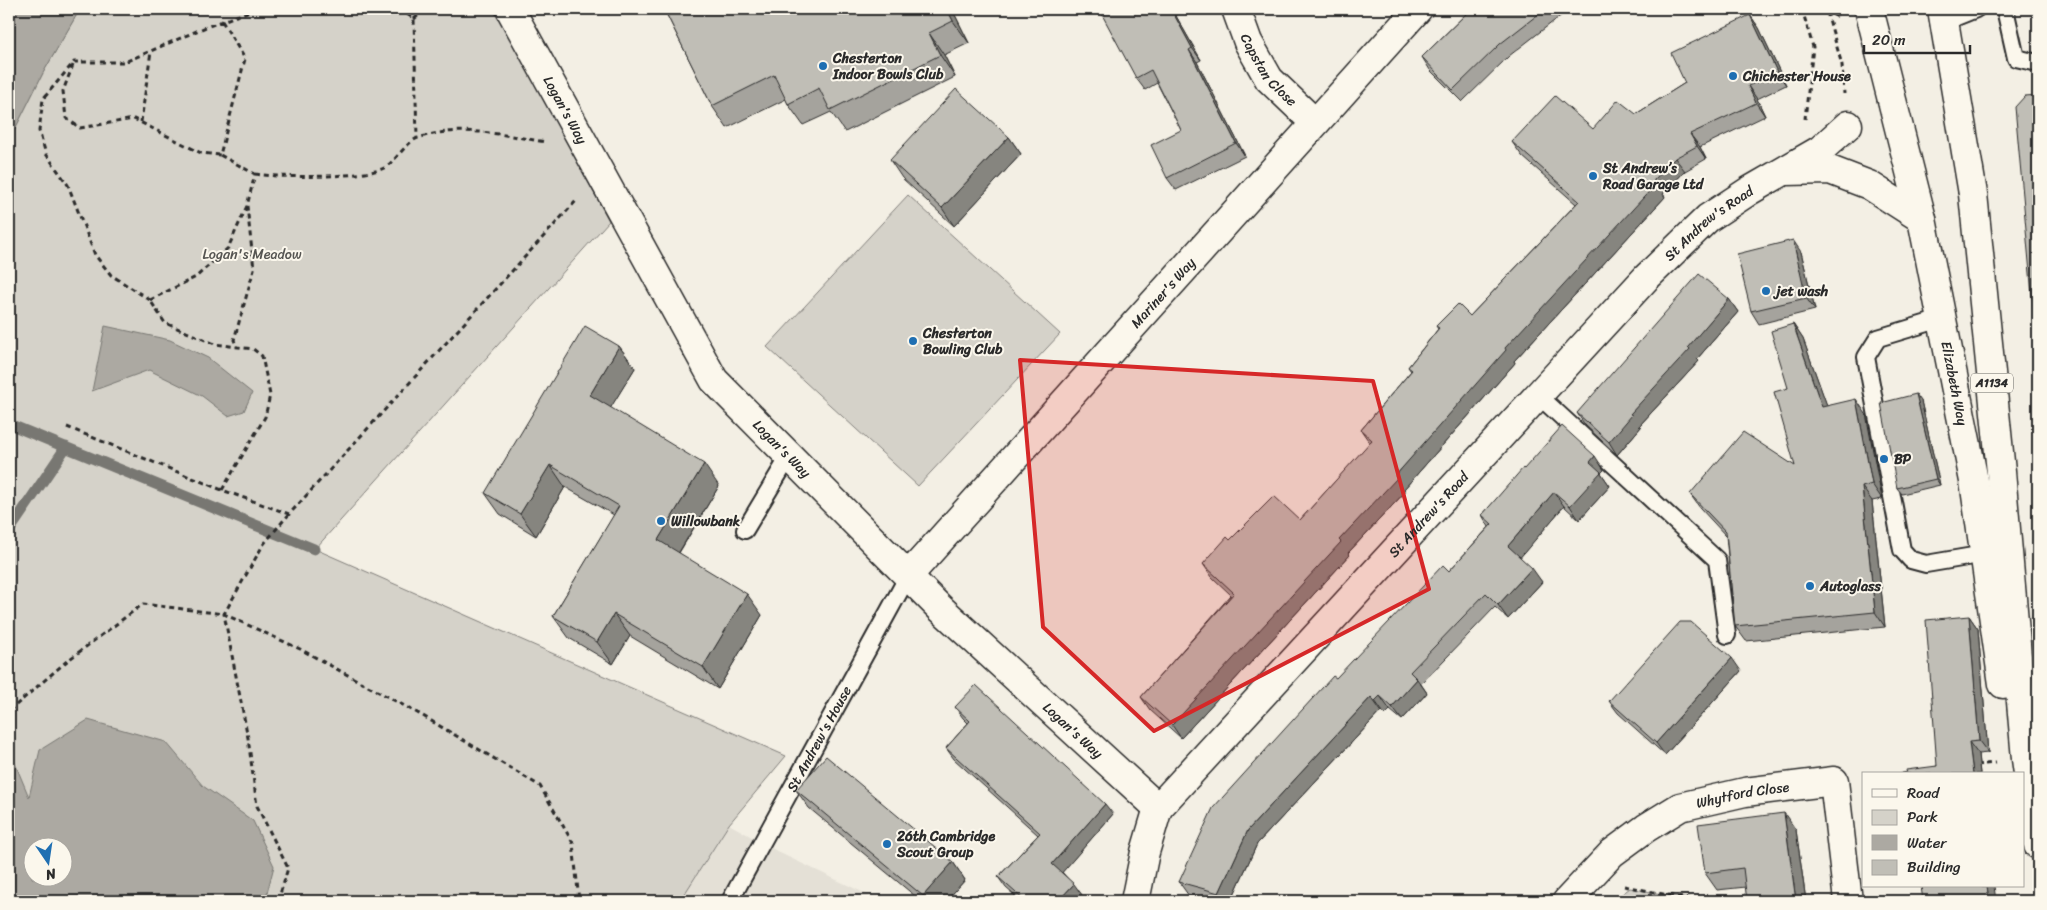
<svg xmlns="http://www.w3.org/2000/svg" width="2047" height="910" font-family="Sriracha,sans-serif">
<style>
.built{fill:#e4e0d6}
.green{fill:#d5d2c9;stroke:#807e7a;fill-rule:evenodd}
.water{fill:#aca9a2;stroke:#787772;fill-rule:evenodd}
.lines{fill:none;stroke-linecap:round;stroke-linejoin:round}
.stream{stroke:#787772;stroke-width:11}
.service-casing{stroke:#2b2b2b;stroke-width:20}
.minor-casing{stroke:#2b2b2b;stroke-width:31}
.primary-casing{stroke:#2b2b2b;stroke-width:31}
.path{stroke:#2b2b2b;stroke-width:3;stroke-dasharray:5 4;stroke-linecap:butt}
.service{stroke:#fbf7ec;stroke-width:16}
.minor{stroke:#fbf7ec;stroke-width:28}
.primary{stroke:#fbf7ec;stroke-width:28}
.wall{fill:#a5a39d;stroke:#2b2b2b}
.shaded-wall{fill:#86857f;stroke:#2b2b2b}
.building{fill:#c0beb6;stroke:#2b2b2b}
.marked{fill:#d62828;fill-opacity:0.2;stroke:#d62828;stroke-width:4;stroke-linejoin:round}
.poi-dot{fill:#1f6fb2;stroke:#fbf7ec;stroke-width:2}
.labels{text-anchor:middle;dominant-baseline:central;stroke-width:4;stroke-linejoin:round;paint-order:stroke}
.shield{fill:#fbf7ec;stroke:#696865;stroke-width:1}
.shield-label{font-size:12px;font-weight:bold;fill:#2b2b2b}
.poi-label{font-size:14px;font-weight:bold;fill:#2b2b2b;stroke:#fbf7ec;text-anchor:start}
.street-label{font-size:14px;fill:#2b2b2b;stroke:#fbf7ec}
.park-label{font-size:14px;fill:#565552;stroke:#fbf7ec}
</style>
<rect width="100%" height="100%" fill="#f3efe4"/>
<filter id="ink" filterUnits="userSpaceOnUse"><feTurbulence type="fractalNoise" baseFrequency=".02" numOctaves="2"/><feDisplacementMap in="SourceGraphic" scale="10" xChannelSelector="R" yChannelSelector="G"/><feConvolveMatrix kernelMatrix="1 2 1 2 8 2 1 2 1" color-interpolation-filters="sRGB"/></filter>
<g filter="url(#ink)">
<path class="built" d="M 729,824 L 782,854 L 881,901 L 680,901 Z"/>
<path class="green" d="M 80,9 L 495,9 L 609,221 L 315,549 L 786,756 L 729,824 L 680,901 L 9,901 L 9,141 L 43,73 ZM 32,848 L 62,848 L 62,878 L 32,878 Z
M 908,195 L 1060,334 L 918,486 L 767,347 Z
M 1630,888 L 1699,901 L 1613,901 Z"/>
<path class="water" d="M 9,9 L 80,9 L 43,73 L 9,141 Z
M 105,326 L 170,340 L 208,358 L 252,393 L 244,411 L 228,416 L 202,396 L 149,370 L 92,391 Z
M 88,720 L 166,742 L 203,786 L 253,821 L 274,866 L 265,901 L 9,901 L 9,749 L 29,797 L 40,750 ZM 32,848 L 62,848 L 62,878 L 32,878 Z"/>
<g class="lines">
<path class="stream" d="M 9,424 L 314,549
M 9,531 L 66,447"/>
<g class="service-casing">
<g id="service">
<path d="M 2005,9 L 2016,58 L 2038,63"/>
<path d="M 1946,21 L 1976,9"/>
<path d="M 1941,319 L 1878,338 L 1866,357 L 1902,550 L 1911,560 L 1926,564 L 1985,554"/>
<path d="M 1538,395 L 1717,560 L 1727,635"/>
<path d="M 745,530 L 790,455"/>
<path id="s1" d="M 730,901 L 908,576"/>
</g>
</g>
<g class="minor-casing">
<g id="minor">
<path id="s2" d="M 510,9 L 714,380 L 940,608 L 1158,808"/>
<path id="s3" d="M 1236,9 L 1248,42 L 1269,79 L 1314,122"/>
<path d="M 1786,171 L 1830,170 L 1869,185 L 1922,219"/>
<path id="s4" d="M 908,576 L 1418,9"/>
<path id="s5" d="M 1135,901 L 1145,852 L 1158,808 L 1646,278 L 1708,218 L 1749,191 L 1820,150 L 1848,125"/>
<path id="s6" d="M 1567,901 L 1612,853 L 1646,828 L 1680,807 L 1745,792 L 1834,781 L 1848,901"/>
</g>
</g>
<g class="primary-casing">
<g id="primary">
<path id="s7" d="M 1869,9 L 1922,219 L 1974,481 L 2003,684"/>
<path d="M 1942,9 L 1973,194 L 2001,472 L 2026,759 L 2038,845"/>
</g>
</g>
<path class="path" d="M 400,9 L 414,19 L 417,139
M 1802,9 L 1813,47 L 1805,119
M 1827,9 L 1827,12 L 1838,17
M 1827,12 L 1842,65 L 1844,94
M 414,19 L 426,9
M 222,21 L 245,59 L 220,155 L 255,174 L 247,206 L 254,269 L 234,340 L 237,347
M 73,65 L 63,91 L 66,118 L 80,128 L 134,119 L 201,153 L 220,155
M 141,122 L 151,51
M 255,174 C 278,178 365,178 384,168 C 396,161 405,143 418,138 C 461,124 503,135 546,142
M 150,300 L 196,277 L 228,248 L 247,206
M 67,427 L 222,490 L 289,514
M 222,490 L 265,417 L 270,395 L 262,356 L 253,349 L 215,344 L 165,323 L 150,300 L 111,275 L 95,255 L 68,185 L 46,154 L 39,131 L 43,99 L 74,62 L 125,62 L 206,27 L 256,9
M 9,711 L 67,661 L 143,604 L 224,614 L 300,649 L 423,716 L 540,786 L 573,843 L 579,901
M 1976,765 L 1995,763
M 1901,774 L 1910,773
M 1624,886 L 1693,900 L 1741,901
M 278,901 L 288,868 L 257,806 L 248,738 L 224,614 L 263,545 L 283,521 L 577,200"/>
<use href="#service" class="service"/>
<use href="#minor" class="minor"/>
<use href="#primary" class="primary"/>
</g>
<path class="wall" d="M 664,9 L 952,9 L 969,43 L 944,55 L 955,77 L 845,132 L 831,112 L 803,125 L 788,104 L 786,99 L 727,128 L 712,106 Z
M 1172,9 L 1201,60 L 1197,62 L 1245,156 L 1176,190 L 1167,178 L 1181,130 L 1157,83 L 1145,90 L 1136,78 Z
M 1471,9 L 1571,9 L 1563,14 L 1509,56 L 1462,102 L 1430,70 L 1422,57 Z
M 1750,15 L 1759,28 L 1786,85 L 1757,99 L 1765,116 L 1700,147 L 1706,159 L 1685,171 L 1663,194 L 1665,197 L 1514,361 L 1515,363 L 1404,489 L 1406,491 L 1348,553 L 1350,555 L 1181,738 L 1150,710 L 1141,697 L 1231,595 L 1212,577 L 1203,564 L 1230,540 L 1300,520 L 1370,443 L 1361,430 L 1411,371 L 1408,367 L 1438,329 L 1436,326 L 1470,316 L 1576,204 L 1522,156 L 1512,142 L 1593,129 L 1636,114 L 1685,83 Z
M 1009,137 L 1021,154 L 954,226 L 902,178 L 890,160 Z
M 1801,252 L 1815,310 L 1759,324 L 1751,311 Z
M 1729,299 L 1738,312 L 1697,359 L 1699,361 L 1639,426 L 1641,427 L 1617,455 L 1585,425 L 1577,413 Z
M 1793,324 L 1803,339 L 1827,406 L 1866,414 L 1882,499 L 1872,501 L 1885,627 L 1746,641 L 1735,626 L 1726,536 L 1700,508 L 1690,494 L 1795,466 L 1788,388 Z
M 619,346 L 635,368 L 610,408 L 719,486 L 679,553 L 762,615 L 718,689 L 630,636 L 613,664 L 569,638 L 553,616 L 614,515 L 565,487 L 536,536 L 500,514 L 485,493 Z
M 1921,401 L 1940,485 L 1902,494 L 1897,488 Z
M 1524,469 L 1604,470 L 1601,473 L 1610,486 L 1579,520 L 1564,506 L 1520,557 L 1542,582 L 1508,619 L 1495,607 L 1421,684 L 1427,693 L 1402,720 L 1390,710 L 1385,715 L 1381,711 L 1257,844 L 1231,901 L 1207,901 L 1189,896 L 1179,882 L 1336,678 L 1449,571 L 1489,527 L 1482,515 Z
M 1969,616 L 1978,629 L 1988,753 L 1978,754 L 1980,774 L 1907,774 L 1937,766 Z
M 1741,671 L 1665,755 L 1618,713 L 1609,701 Z
M 955,707 L 1113,814 L 1062,872 L 1082,895 L 1076,901 L 1021,901 L 1006,888 L 998,877 L 1038,835 L 954,759 L 946,748 L 968,723 L 963,718 Z
M 796,790 L 953,862 L 965,880 L 946,901 L 921,901 L 809,808 Z
M 1796,830 L 1806,901 L 1747,901 L 1746,887 L 1717,890 L 1705,873 Z"/>
<path class="shaded-wall" d="M 947,9 L 952,9 L 969,43 L 953,21 Z
M 1171,9 L 1172,9 L 1201,60 L 1192,48 Z
M 1750,15 L 1759,28 L 1786,85 L 1777,72 Z
M 929,33 L 944,55 L 955,77 L 940,55 Z
M 1189,50 L 1197,62 L 1245,156 L 1236,143 Z
M 1748,86 L 1757,99 L 1765,116 L 1756,103 Z
M 1690,134 L 1700,147 L 1706,159 L 1697,146 Z
M 1009,137 L 1021,154 L 954,226 L 942,208 Z
M 1675,158 L 1685,171 L 1663,194 L 1665,197 L 1514,361 L 1515,363 L 1404,489 L 1406,491 L 1348,553 L 1350,555 L 1181,738 L 1172,725 L 1339,540 L 1395,476 L 1505,348 L 1653,181 Z
M 1793,240 L 1801,252 L 1815,310 L 1806,298 Z
M 1729,299 L 1738,312 L 1697,359 L 1699,361 L 1639,426 L 1641,427 L 1617,455 L 1609,442 L 1630,414 Z
M 1793,324 L 1803,339 L 1833,422 L 1822,407 Z
M 619,346 L 635,368 L 605,417 L 590,395 Z
M 1916,394 L 1921,401 L 1940,485 L 1936,479 Z
M 1856,399 L 1866,414 L 1882,499 L 1872,484 Z
M 1595,456 L 1604,470 L 1601,473 L 1610,486 L 1579,520 L 1570,506 L 1590,462 Z
M 704,464 L 719,486 L 673,562 L 658,540 Z
M 550,465 L 565,487 L 536,536 L 520,514 Z
M 1862,487 L 1872,501 L 1885,627 L 1875,612 Z
M 1554,492 L 1564,506 L 1518,560 L 1508,546 Z
M 1532,568 L 1542,582 L 1508,619 L 1498,605 Z
M 747,594 L 762,615 L 718,689 L 703,667 Z
M 614,614 L 630,636 L 613,664 L 597,642 Z
M 1969,616 L 1978,629 L 1988,753 L 1979,741 Z
M 1732,658 L 1741,671 L 1665,755 L 1656,743 Z
M 1417,679 L 1427,693 L 1402,720 L 1392,707 Z
M 1380,696 L 1390,710 L 1385,715 L 1375,701 Z
M 1371,697 L 1381,711 L 1257,844 L 1231,901 L 1225,901 L 1219,893 L 1248,830 Z
M 1969,742 L 1978,754 L 1980,774 L 1973,774 Z
M 1105,804 L 1113,814 L 1060,875 L 1052,864 Z
M 1784,813 L 1796,830 L 1806,901 L 1796,901 Z
M 953,862 L 965,880 L 946,901 L 927,901 L 923,896 Z
M 1074,884 L 1082,895 L 1076,901 L 1058,901 Z
M 1987,886 L 1994,886 L 1996,901 L 1989,901 Z"/>
<path class="building" d="M 664,9 L 947,9 L 953,21 L 929,33 L 940,55 L 830,110 L 819,88 L 788,104 L 774,75 L 712,106 Z
M 1099,9 L 1171,9 L 1192,48 L 1189,50 L 1236,143 L 1167,178 L 1151,145 L 1181,130 L 1151,70 L 1136,78 Z
M 1471,9 L 1545,9 L 1500,44 L 1453,90 L 1422,57 Z
M 1750,15 L 1777,72 L 1748,86 L 1756,103 L 1690,134 L 1697,146 L 1675,158 L 1653,181 L 1656,184 L 1505,348 L 1506,350 L 1395,476 L 1397,478 L 1339,540 L 1341,542 L 1172,725 L 1141,697 L 1234,593 L 1203,564 L 1227,537 L 1230,540 L 1274,496 L 1300,520 L 1372,440 L 1361,430 L 1412,370 L 1408,367 L 1439,328 L 1436,326 L 1458,304 L 1470,316 L 1579,201 L 1512,142 L 1555,96 L 1593,129 L 1618,100 L 1636,114 L 1685,83 L 1671,53 Z
M 956,89 L 1009,137 L 942,208 L 890,160 Z
M 2038,95 L 2038,362 L 2015,107 L 2025,96 Z
M 1793,240 L 1806,298 L 1751,311 L 1737,254 Z
M 1699,274 L 1729,299 L 1688,347 L 1690,349 L 1630,414 L 1632,415 L 1609,442 L 1577,413 Z
M 1793,324 L 1822,407 L 1856,399 L 1872,484 L 1862,487 L 1875,612 L 1735,626 L 1726,532 L 1690,494 L 1743,432 L 1795,466 L 1774,392 L 1788,388 L 1771,331 Z
M 585,326 L 619,346 L 590,395 L 704,464 L 658,540 L 747,594 L 703,667 L 614,614 L 597,642 L 553,616 L 619,506 L 550,465 L 520,514 L 485,493 Z
M 1916,394 L 1936,479 L 1897,488 L 1881,403 Z
M 1562,426 L 1595,456 L 1590,462 L 1601,472 L 1570,506 L 1554,492 L 1508,546 L 1532,568 L 1498,605 L 1486,593 L 1410,672 L 1417,679 L 1392,707 L 1380,696 L 1375,701 L 1371,697 L 1248,830 L 1219,893 L 1179,882 L 1213,808 L 1333,676 L 1336,678 L 1443,565 L 1449,571 L 1492,524 L 1482,515 L 1523,468 L 1524,469 Z
M 1969,616 L 1979,741 L 1969,742 L 1973,774 L 1907,774 L 1906,770 L 1937,766 L 1926,620 Z
M 1680,622 L 1691,622 L 1732,658 L 1656,743 L 1609,701 Z
M 976,685 L 1105,804 L 1052,864 L 1074,884 L 1058,901 L 1025,901 L 998,877 L 1040,833 L 946,748 L 970,721 L 955,707 Z
M 826,756 L 953,862 L 923,896 L 796,790 Z
M 1784,813 L 1796,901 L 1747,901 L 1743,868 L 1705,873 L 1698,824 Z
M 1921,886 L 1987,886 L 1989,901 L 1923,901 Z"/>
</g>
<path class="marked" d="M 1020,360 L 1373,381 L 1429,589 L 1154,731 L 1043,627 Z"/>
<g class="poi-dot">
<circle cx="823" cy="66" r="5"/>
<circle cx="1733" cy="76" r="5"/>
<circle cx="1593" cy="176" r="5"/>
<circle cx="1766" cy="291" r="5"/>
<circle cx="913" cy="341" r="5"/>
<circle cx="1884" cy="459" r="5"/>
<circle cx="661" cy="521" r="5"/>
<circle cx="1810" cy="586" r="5"/>
<circle cx="887" cy="844" r="5"/>
</g>
<g class="labels">
<rect class="shield" x="1971" y="373.5" width="42" height="19" rx="4"/>
<g class="shield-label">
<text x="1992" y="383">A1134</text>
</g>
<g class="poi-label">
<text x="833" y="58">Chesterton<tspan x="833" dy="16">Indoor Bowls Club</tspan></text>
<text x="1743" y="76">Chichester House</text>
<text x="1603" y="168">St Andrew’s<tspan x="1603" dy="16">Road Garage Ltd</tspan></text>
<text x="1776" y="291">jet wash</text>
<text x="923" y="333">Chesterton<tspan x="923" dy="16">Bowling Club</tspan></text>
<text x="1894" y="459">BP</text>
<text x="671" y="521">Willowbank</text>
<text x="1820" y="586">Autoglass</text>
<text x="897" y="836">26th Cambridge<tspan x="897" dy="16">Scout Group</tspan></text>
</g>
<g class="street-label">
<text stroke="none"><textPath href="#s3" startOffset="70">Capstan Close</textPath></text>
<text stroke="none"><textPath href="#s2" startOffset="115">Logan's Way</textPath></text>
<text stroke="none"><textPath href="#s5" startOffset="900">St Andrew's Road</textPath></text>
<text stroke="none"><textPath href="#s4" startOffset="381">Mariner's Way</textPath></text>
<text stroke="none"><textPath href="#s7" startOffset="384">Elizabeth Way</textPath></text>
<text stroke="none"><textPath href="#s2" startOffset="520">Logan's Way</textPath></text>
<text stroke="none"><textPath href="#s5" startOffset="495">St Andrew's Road</textPath></text>
<text stroke="none"><textPath href="#s2" startOffset="925">Logan's Way</textPath></text>
<text stroke="none"><textPath href="#s1" startOffset="185">St Andrew's House</textPath></text>
<text stroke="none"><textPath href="#s6" startOffset="212">Whytford Close</textPath></text>
</g>
<g class="park-label">
<text x="252" y="254">Logan's Meadow</text>
</g>
</g>
<rect width="2047" height="910" fill="none" stroke="#fbf7ec" stroke-width="30"/>
<rect x="15" y="15" width="2017" height="880" fill="none" stroke="#2b2b2b" stroke-width="2" filter="url(#ink)"/>
<rect x="1862" y="772" width="162" height="115" fill="#fbf7ec" stroke="#a8a59f"/>
<rect x="1872" y="789" width="25" height="8" fill="#fbf7ec" stroke="#a8a59f"/>
<text x="1907" y="798" font-size="15" fill="#2b2b2b">Road</text>
<rect x="1872" y="810" width="25" height="15" fill="#d5d2c9" stroke="#a8a59f"/>
<text x="1907" y="822" font-size="15" fill="#2b2b2b">Park</text>
<rect x="1872" y="835" width="25" height="15" fill="#aca9a2" stroke="#a8a59f"/>
<text x="1907" y="848" font-size="15" fill="#2b2b2b">Water</text>
<rect x="1872" y="860" width="25" height="15" fill="#c0beb6" stroke="#a8a59f"/>
<text x="1907" y="872" font-size="15" fill="#2b2b2b">Building</text>
<g transform="translate(48 862) rotate(167)"><circle r="24" fill="#fbf7ec" stroke="#a8a59f"/>
<path d="M0-4L9 19L0 12L-9 19Z" fill="#1f6fb2"/>
<text y="-8" font-size="14" font-weight="bold" text-anchor="middle" fill="#2b2b2b">N</text>
</g>
<path d="M1864 45v8h106v-8" fill="none" stroke="#2b2b2b" stroke-width="2.5"/>
<text x="1872" y="45" font-size="15" fill="#2b2b2b" stroke="#fbf7ec" stroke-width="4" paint-order="stroke">20 m</text>
</svg>
